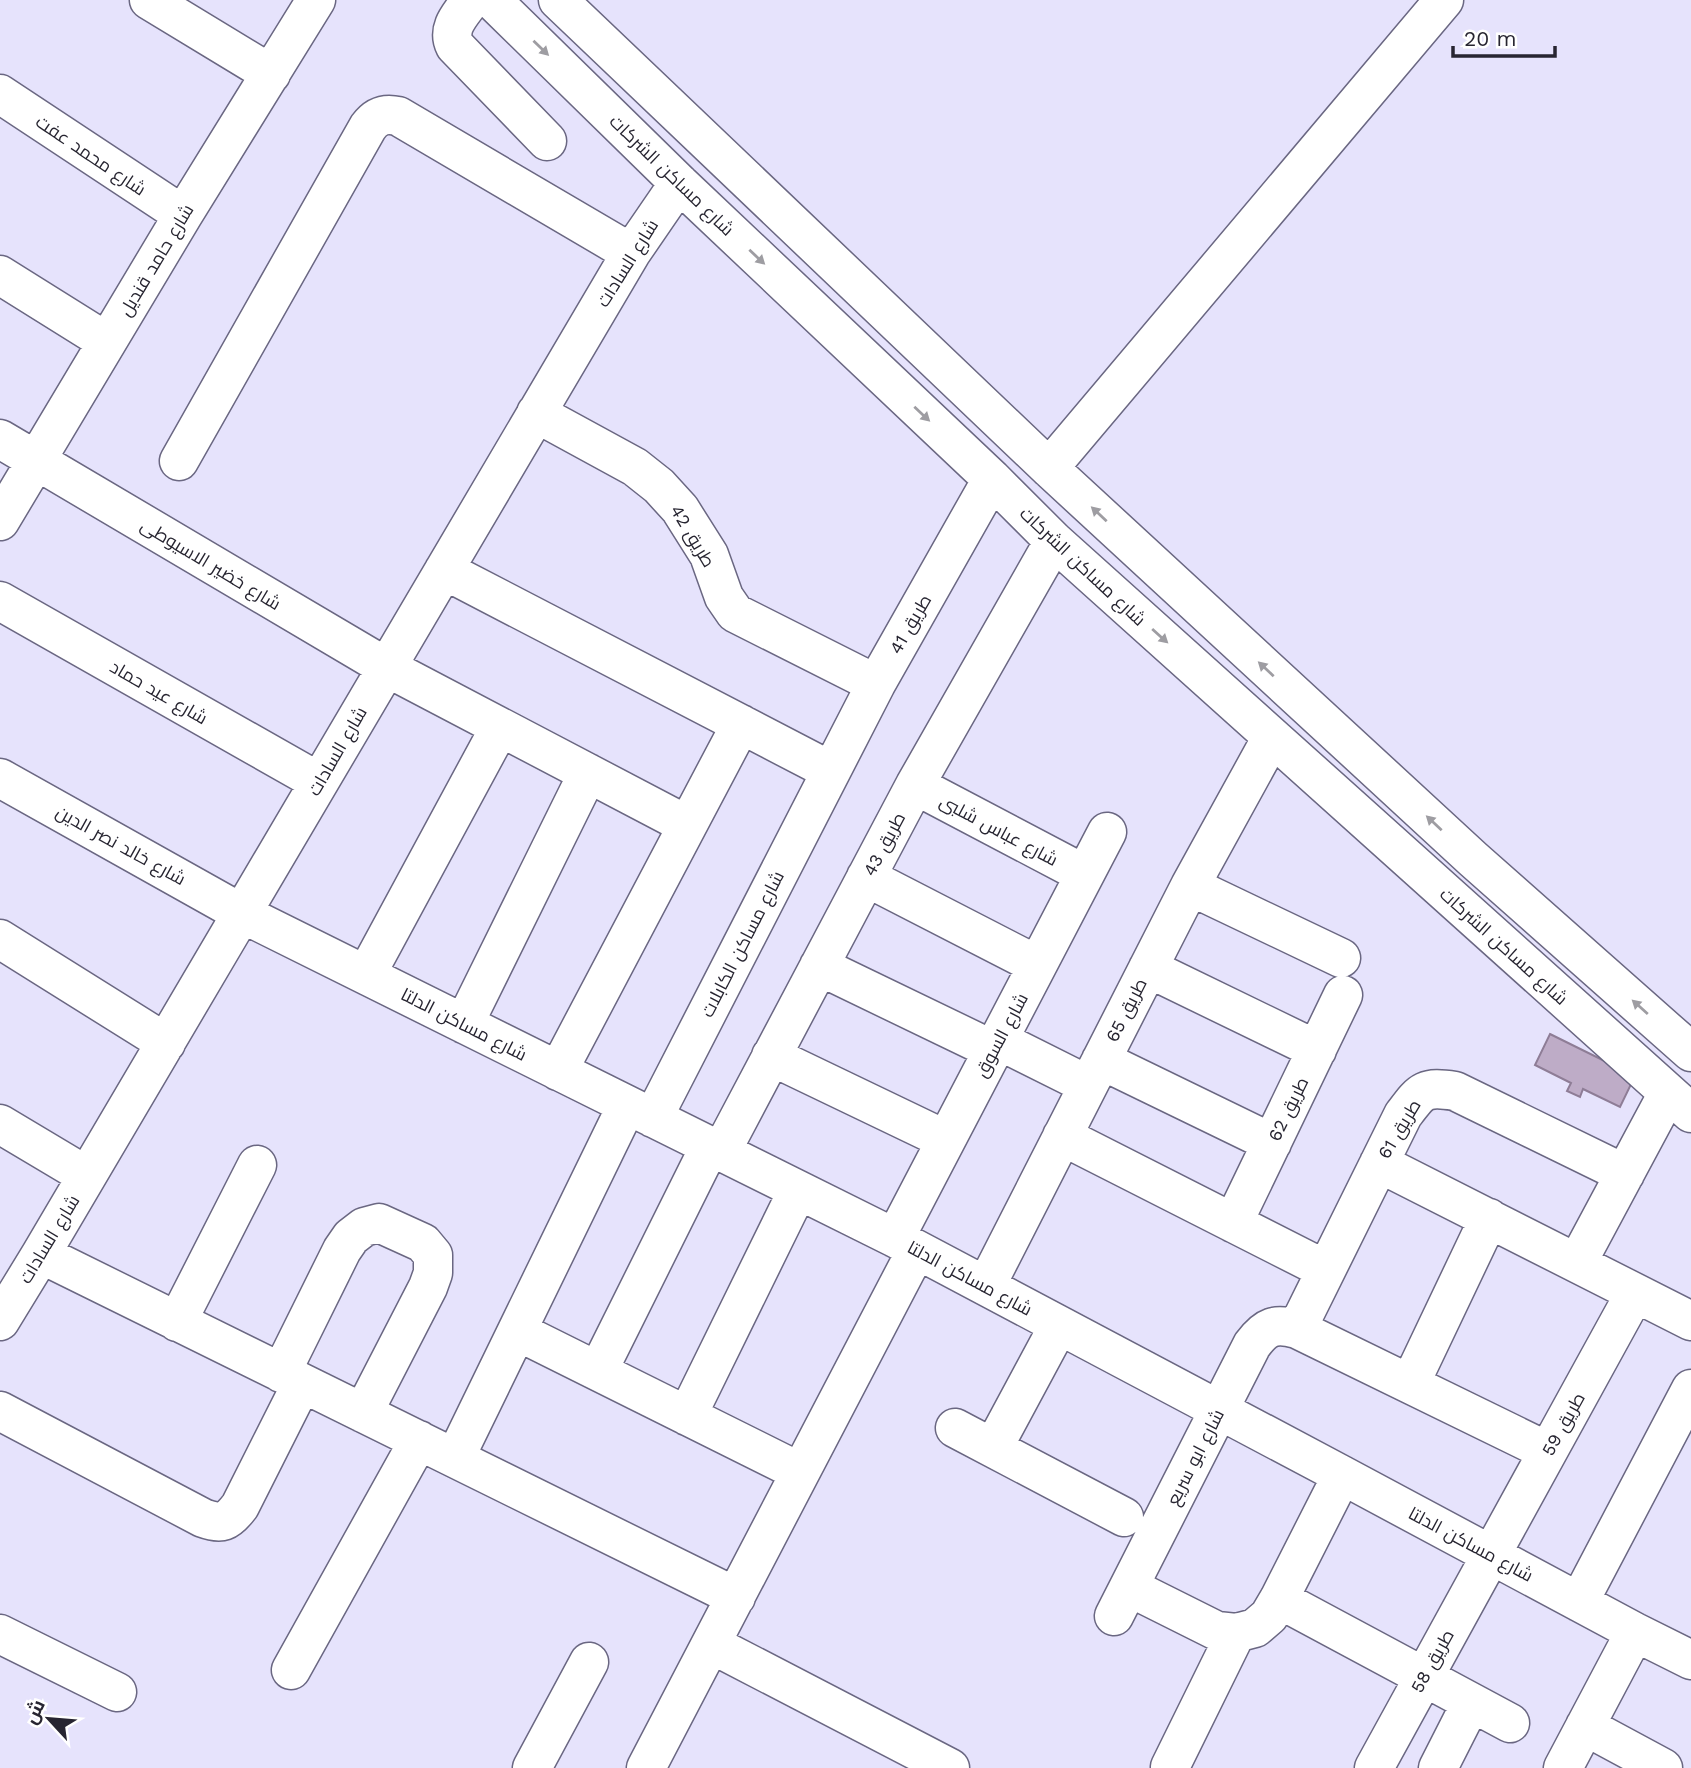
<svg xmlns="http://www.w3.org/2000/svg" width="1691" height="1768" font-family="'Work Sans',Cairo,sans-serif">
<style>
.building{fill:#beacc7;stroke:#8e7d96;stroke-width:2}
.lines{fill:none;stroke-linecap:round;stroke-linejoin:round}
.minor-casing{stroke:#6a6782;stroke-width:41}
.minor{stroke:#fff;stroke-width:38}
.oneway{fill:#9e9da2}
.labels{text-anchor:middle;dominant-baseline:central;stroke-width:5;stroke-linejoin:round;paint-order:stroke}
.street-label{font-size:18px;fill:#272531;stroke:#fff}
</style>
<rect width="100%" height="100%" fill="#e6e3fc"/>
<path class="building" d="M 1550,1034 L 1635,1076 L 1620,1107 L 1583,1089 L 1580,1097 L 1567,1091 L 1571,1083 L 1535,1065 Z"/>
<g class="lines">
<g class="minor-casing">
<path id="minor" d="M 149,0 L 271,74
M 471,0 C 461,14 446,28 455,46 L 547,141
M 492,0 L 679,183 L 992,479 L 1054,541 L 1691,1113
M 558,0 L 1049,468 L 1473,859 L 1691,1052
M 0,94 L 183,215
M 0,275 L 107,342
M 536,413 L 635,467 L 659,486 L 680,509 L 709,555 L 724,597 L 735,613 L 876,684
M 0,439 L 386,667 L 687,825
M 179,461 L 368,127 C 376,116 385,113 398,116 L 631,253
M 1049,468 L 1444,0
M 0,521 L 183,215 L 316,0
M 444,570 L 831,771
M 0,601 L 319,782
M 0,778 L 241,913 L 895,1238 L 1342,1475 L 1635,1632 L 1691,1660
M 915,785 L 1084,874
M 866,877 L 1037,965
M 1190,886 L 1341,958
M 0,939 L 166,1043
M 819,966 L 993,1050
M 1148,968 L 1317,1050
M 366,975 L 500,727
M 464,1024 L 588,773
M 998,1040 L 1088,1085
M 771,1056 L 946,1140
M 1101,1060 L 1272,1143
M 558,1071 L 741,724
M 653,1118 L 876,684 L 992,479
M 0,1124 L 87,1176
M 1062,1136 L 1326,1270
M 721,1152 L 915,785 L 1054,541
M 1379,1163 L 1691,1321
M 1233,1223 L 1343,995
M 895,1238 L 1107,832
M 41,1254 L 736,1597
M 1577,1263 L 1668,1093
M 986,1286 L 1190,886 L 1272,737
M 0,1321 L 41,1254 L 631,253 L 679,183
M 177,1322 L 257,1165
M 1297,1329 L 1403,1115 C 1421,1091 1423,1086 1455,1091 L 1625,1174
M 517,1331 L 800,1472
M 598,1371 L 710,1146
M 281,1373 L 342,1250 L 351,1237 L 364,1227 L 379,1223 L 423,1243 L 433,1255 L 433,1273 L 428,1287 L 363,1413
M 1410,1384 L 1489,1218
M 0,1411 L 203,1518 C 222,1525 228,1522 240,1506 L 302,1383
M 687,1416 L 798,1190
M 955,1428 L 1124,1517
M 993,1448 L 1059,1325
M 455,1458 L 627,1105
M 1129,1587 L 1217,1631 L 1236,1633 L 1255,1628 L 1269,1616 L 1279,1599 L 1342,1475
M 1279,1599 L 1510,1723
M 1579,1602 L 1691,1389
M 1114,1616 L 1252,1345 C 1266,1326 1275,1323 1297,1329 L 1547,1451
M 0,1634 L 117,1692
M 711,1644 L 950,1768
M 291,1670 L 419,1440
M 1585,1726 L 1663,1768
M 1170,1767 L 1236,1633
M 532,1768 L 589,1662
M 646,1768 L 916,1251
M 1374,1768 L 1635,1293
M 1438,1768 L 1471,1703
M 1563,1768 L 1635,1632"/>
</g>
<use href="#minor" class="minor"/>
</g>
<defs><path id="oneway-solid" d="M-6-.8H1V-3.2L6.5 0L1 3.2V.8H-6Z" transform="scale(1.75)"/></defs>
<g class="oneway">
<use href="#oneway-solid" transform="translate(541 48) rotate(44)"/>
<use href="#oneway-solid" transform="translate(757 257) rotate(43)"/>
<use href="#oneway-solid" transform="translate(922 414) rotate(43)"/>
<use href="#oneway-solid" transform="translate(1099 514) rotate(-137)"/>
<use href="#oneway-solid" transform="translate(1160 636) rotate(42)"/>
<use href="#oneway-solid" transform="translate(1266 669) rotate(-137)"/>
<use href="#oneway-solid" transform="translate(1434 823) rotate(-137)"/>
<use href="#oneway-solid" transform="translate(1640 1007) rotate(-138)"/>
</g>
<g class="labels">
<g class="street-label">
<text transform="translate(91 155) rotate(34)">شارع محمد عفت</text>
<text transform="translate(672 175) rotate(44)">شارع مساكن الشركات</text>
<text transform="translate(156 260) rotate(-59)">شارع حامد قنديل</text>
<text transform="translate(627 263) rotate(-58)">شارع السادات</text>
<text transform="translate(693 536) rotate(59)">طريق 42</text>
<text transform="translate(211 564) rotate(31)">شارع خضير الاسيوطى</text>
<text transform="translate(1083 566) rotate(43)">شارع مساكن الشركات</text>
<text transform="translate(910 624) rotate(-60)">طريق 41</text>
<text transform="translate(159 692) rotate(30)">شارع عيد حماد</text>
<text transform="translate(337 751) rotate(-60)">شارع السادات</text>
<text transform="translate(999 830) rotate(28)">شارع عباس شلبى</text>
<text transform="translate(884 844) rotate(-62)">طريق 43</text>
<text transform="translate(121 845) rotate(29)">شارع خالد نصر الدين</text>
<text transform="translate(742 944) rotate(-63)">شارع مساكن الكابلات</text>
<text transform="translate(1504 946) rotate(42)">شارع مساكن الشركات</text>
<text transform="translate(1126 1010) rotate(-63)">طريق 65</text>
<text transform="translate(464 1024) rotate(27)">شارع مساكن الدلتا</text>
<text transform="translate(1001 1035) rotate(-62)">شارع السوق</text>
<text transform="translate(1288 1109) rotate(-64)">طريق 62</text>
<text transform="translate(1399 1129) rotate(-59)">طريق 61</text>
<text transform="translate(49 1239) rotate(-59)">شارع السادات</text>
<text transform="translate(970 1278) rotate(28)">شارع مساكن الدلتا</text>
<text transform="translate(1563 1424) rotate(-61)">طريق 59</text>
<text transform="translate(1195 1457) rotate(-63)">شارع ابو سريع</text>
<text transform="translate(1471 1544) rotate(28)">شارع مساكن الدلتا</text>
<text transform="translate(1432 1661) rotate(-61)">طريق 58</text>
</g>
</g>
<g transform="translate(49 1719) rotate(296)" stroke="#ffffff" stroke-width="5" paint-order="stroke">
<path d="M0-5L12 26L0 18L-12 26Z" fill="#272531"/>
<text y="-10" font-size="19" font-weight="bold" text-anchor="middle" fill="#272531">ش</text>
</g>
<path d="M1453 46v10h102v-10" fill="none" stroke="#272531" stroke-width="3.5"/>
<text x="1464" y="46" font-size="21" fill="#272531" stroke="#ffffff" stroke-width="5" paint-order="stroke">20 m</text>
</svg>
